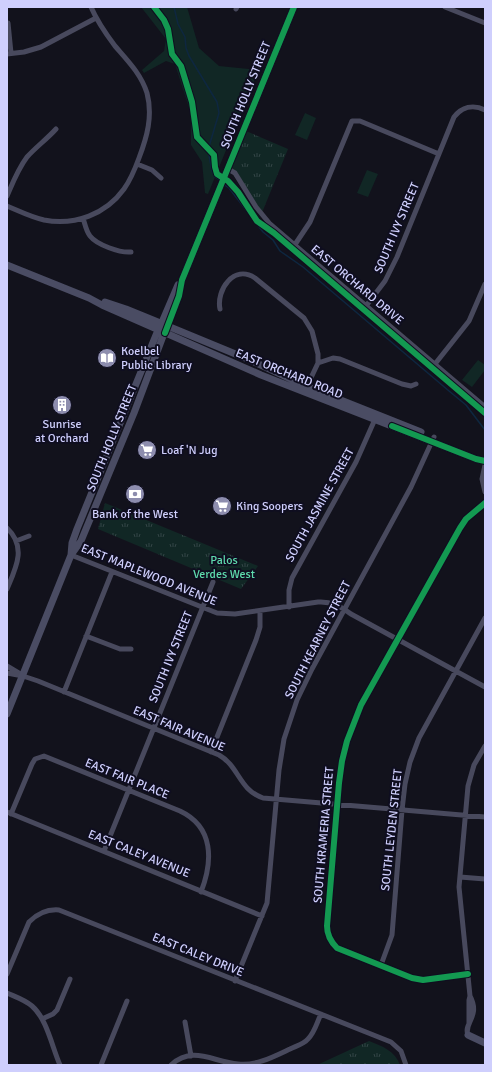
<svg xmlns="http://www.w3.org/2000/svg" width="492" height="1072" font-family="Signika,sans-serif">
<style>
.grass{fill:#112725}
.park{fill:url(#park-tufts)}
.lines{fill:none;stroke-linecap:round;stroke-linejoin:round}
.stream{stroke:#0e2740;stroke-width:1.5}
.street{stroke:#48495d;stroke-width:5}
.secondary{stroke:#4a4c63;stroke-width:7}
.cycleway-casing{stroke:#0f0e20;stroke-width:8}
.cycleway{stroke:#139951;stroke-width:6}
.labels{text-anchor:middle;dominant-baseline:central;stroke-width:4;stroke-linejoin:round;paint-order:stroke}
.street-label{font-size:12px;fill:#cfcffd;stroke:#0f0e20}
.poi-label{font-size:12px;fill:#cfcffd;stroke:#0f0e20;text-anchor:start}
.park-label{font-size:12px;fill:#5edaad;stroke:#0f0e20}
</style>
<defs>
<pattern id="park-tufts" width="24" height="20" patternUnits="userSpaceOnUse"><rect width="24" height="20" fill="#112725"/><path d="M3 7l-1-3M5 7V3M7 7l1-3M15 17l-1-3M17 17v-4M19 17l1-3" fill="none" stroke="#334546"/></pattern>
</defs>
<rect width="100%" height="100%" fill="#12121c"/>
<path class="grass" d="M 141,7 L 187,7 L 199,48 L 219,66 L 259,70 L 208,194 L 205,193 L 202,162 L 191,145 L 191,114 L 175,64 L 166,61 L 144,73 L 142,70 L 164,51 L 166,39 Z
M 305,113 L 316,118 L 307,140 L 295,135 Z
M 367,170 L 378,174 L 368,197 L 357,193 Z
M 478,360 L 485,365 L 485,370 L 472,387 L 462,380 Z"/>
<path class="park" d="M 246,131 L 288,149 L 261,215 L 230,170 Z
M 105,503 L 258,566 L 241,589 L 98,529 Z
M 369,1041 C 382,1046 395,1051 400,1065 L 317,1065 Z"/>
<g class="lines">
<path class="stream" d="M 174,7 L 178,24 L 185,37 L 186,48 L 189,56 L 217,102 L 219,113 L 208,150 L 212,171 L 215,177 L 221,181
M 223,184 L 229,188 L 263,232 L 273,240 L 280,251 L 303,267 L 449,391 L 466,405 L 485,430"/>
<path class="street" d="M 445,7 L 485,23
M 236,9 L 237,7
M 8,23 L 11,53
M 7,54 L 24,52 L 41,47 L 96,18
M 137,164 L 152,170 L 161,178
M 228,169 L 235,173 L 256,207 L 270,224 L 485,407
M 7,196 C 13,182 18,169 27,157 C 36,147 47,139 56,129
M 7,206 C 19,211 31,217 44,220 C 75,226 106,214 124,189 C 131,179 135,169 139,158 C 147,137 153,116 147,93 C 141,74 128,61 115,46 C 106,34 97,21 91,7
M 83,218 C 85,224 86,231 90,236 C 97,245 120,253 131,252
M 294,246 L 310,222 L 352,121 L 360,121 L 439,154
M 366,306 L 385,281 L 397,257 L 454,117 C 462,107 473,104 485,110
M 220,309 C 216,290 234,264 255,278 L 304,318 L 312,331 L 318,354 L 318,363 L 309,382 L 307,389
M 318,363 L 333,358 L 340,359 L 402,384 L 411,386 L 416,384
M 435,364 L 469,321 L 485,284
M 485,465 L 482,479 L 485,492
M 7,528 C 27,547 16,568 7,589
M 16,541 L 29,536
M 71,555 L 217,613 L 235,614 L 318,602 C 331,601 341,606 351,614 L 485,687
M 289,607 L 289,590 L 292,578 L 356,462 L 376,417
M 86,636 L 120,649 L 131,649
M 7,666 L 22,675
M 7,673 L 23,676 L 38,681 L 219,755 C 239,766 239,790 263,798 L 485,817
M 64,692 L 112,572
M 211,752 L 256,640 L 260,627 L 260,611
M 7,812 L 262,916
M 11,814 L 32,764 L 35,759 L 44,756 L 180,811 C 214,827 213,861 201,892
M 104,851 L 213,582
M 460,877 L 485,879
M 381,965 L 392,935 L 402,810 L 405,784 L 410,762 L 419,738 L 485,618
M 7,974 L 29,922 C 38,913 47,909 59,910 L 391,1042 L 401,1051 L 406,1065
M 468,974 L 423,980 L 412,978 L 337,948 C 330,941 327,935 327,926 L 339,783 L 342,761 L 347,741 L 361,705 L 460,528 L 466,519 L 485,503
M 235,981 L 267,903 L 279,770 L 284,739 L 297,700 L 312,669 L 411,487 L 434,437
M 7,993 C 16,997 25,1000 32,1006 C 47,1019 52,1047 60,1065
M 42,1019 L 53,1014 L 57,1010 L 70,979
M 185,1022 L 191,1056
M 469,1023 L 469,1000 L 470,996 L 459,887 L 468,786 L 474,765 L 485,746
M 468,1035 C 463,1023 481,1017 470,996
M 101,1065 L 127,1001
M 171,1065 C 193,1045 213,1062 238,1064 C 256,1066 273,1057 290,1049 C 296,1046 304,1044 308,1039 C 315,1032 317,1022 321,1014"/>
<path class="secondary" d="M 7,265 L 89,298 L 102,305 L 261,375 L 476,459 L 485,461
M 105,302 L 126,309 L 153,320 L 250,360 L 308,387 L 421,432
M 71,555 L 81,541 L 134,413 L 177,299 L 182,280 L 294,7
M 7,714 L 71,555 L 72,543 L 77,529 L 158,330 L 163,320 L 178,285
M 468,1035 L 485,1043"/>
<g class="cycleway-casing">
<path id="cycleway" d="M 154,7 L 164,20 L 168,29 L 172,54 L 181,66 L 192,102 L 197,137 L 214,155 L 215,167 L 217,174 L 228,181 L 238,192 L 257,221 L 274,233 L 485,413
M 165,333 L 179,296 L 182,280 L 294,7
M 392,426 L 476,459 L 485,461
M 468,974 L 423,980 L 412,978 L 337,948 C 330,941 327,935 327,926 L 339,783 L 342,761 L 347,741 L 361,705 L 460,528 L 466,519 L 485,503"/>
</g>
<use href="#cycleway" class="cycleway"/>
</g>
<defs>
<g id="library-disc" transform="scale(1)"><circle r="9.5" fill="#8d8dae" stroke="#0f0e20"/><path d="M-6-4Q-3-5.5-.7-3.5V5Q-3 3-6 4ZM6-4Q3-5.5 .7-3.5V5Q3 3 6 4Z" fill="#fff"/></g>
<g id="building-disc" transform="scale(1)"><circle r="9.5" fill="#8d8dae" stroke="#0f0e20"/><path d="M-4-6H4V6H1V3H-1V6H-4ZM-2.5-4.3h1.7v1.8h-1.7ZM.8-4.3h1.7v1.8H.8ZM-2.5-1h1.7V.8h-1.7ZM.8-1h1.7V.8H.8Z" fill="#fff"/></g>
<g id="supermarket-disc" transform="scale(1)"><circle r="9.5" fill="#8d8dae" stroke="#0f0e20"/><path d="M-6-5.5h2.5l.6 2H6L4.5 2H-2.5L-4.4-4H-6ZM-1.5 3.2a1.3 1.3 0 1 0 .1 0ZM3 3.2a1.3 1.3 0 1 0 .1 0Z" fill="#fff"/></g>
<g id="bank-disc" transform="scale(1)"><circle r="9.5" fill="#8d8dae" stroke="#0f0e20"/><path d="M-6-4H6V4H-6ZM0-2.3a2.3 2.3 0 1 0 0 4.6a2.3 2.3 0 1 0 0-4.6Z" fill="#fff"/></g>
</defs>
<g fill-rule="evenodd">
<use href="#library-disc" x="107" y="358"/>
<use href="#building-disc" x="62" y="405"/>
<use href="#supermarket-disc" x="147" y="450"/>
<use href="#bank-disc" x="135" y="494"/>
<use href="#supermarket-disc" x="222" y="506"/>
</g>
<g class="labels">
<g class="street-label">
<text transform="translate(246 95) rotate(-68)">SOUTH HOLLY STREET</text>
<text transform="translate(397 228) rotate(-67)">SOUTH IVY STREET</text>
<text transform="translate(357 285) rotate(40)">EAST ORCHARD DRIVE</text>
<text transform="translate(289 374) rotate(22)">EAST ORCHARD ROAD</text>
<text transform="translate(112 438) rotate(-68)">SOUTH HOLLY STREET</text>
<text transform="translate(320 505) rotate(-61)">SOUTH JASMINE STREET</text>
<text transform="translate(149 575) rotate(22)">EAST MAPLEWOOD AVENUE</text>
<text transform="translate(318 640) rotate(-63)">SOUTH KEARNEY STREET</text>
<text transform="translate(171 657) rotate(-68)">SOUTH IVY STREET</text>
<text transform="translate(179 729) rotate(23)">EAST FAIR AVENUE</text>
<text transform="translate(127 779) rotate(22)">EAST FAIR PLACE</text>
<text transform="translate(392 830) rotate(-84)">SOUTH LEYDEN STREET</text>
<text transform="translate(324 835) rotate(-85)">SOUTH KRAMERIA STREET</text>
<text transform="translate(139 854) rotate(22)">EAST CALEY AVENUE</text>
<text transform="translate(198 955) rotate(22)">EAST CALEY DRIVE</text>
</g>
<g class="poi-label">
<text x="121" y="351">Koelbel<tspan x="121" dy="14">Public Library</tspan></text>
<text x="62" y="424" text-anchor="middle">Sunrise<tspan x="62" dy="14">at Orchard</tspan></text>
<text x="161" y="450">Loaf 'N Jug</text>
<text x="236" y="506">King Soopers</text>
<text x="135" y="514" text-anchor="middle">Bank of the West</text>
</g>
<g class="park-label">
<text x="224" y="560">Palos<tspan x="224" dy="14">Verdes West</tspan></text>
</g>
</g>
<rect width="492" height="1072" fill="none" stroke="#cfcffd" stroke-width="16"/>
</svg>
